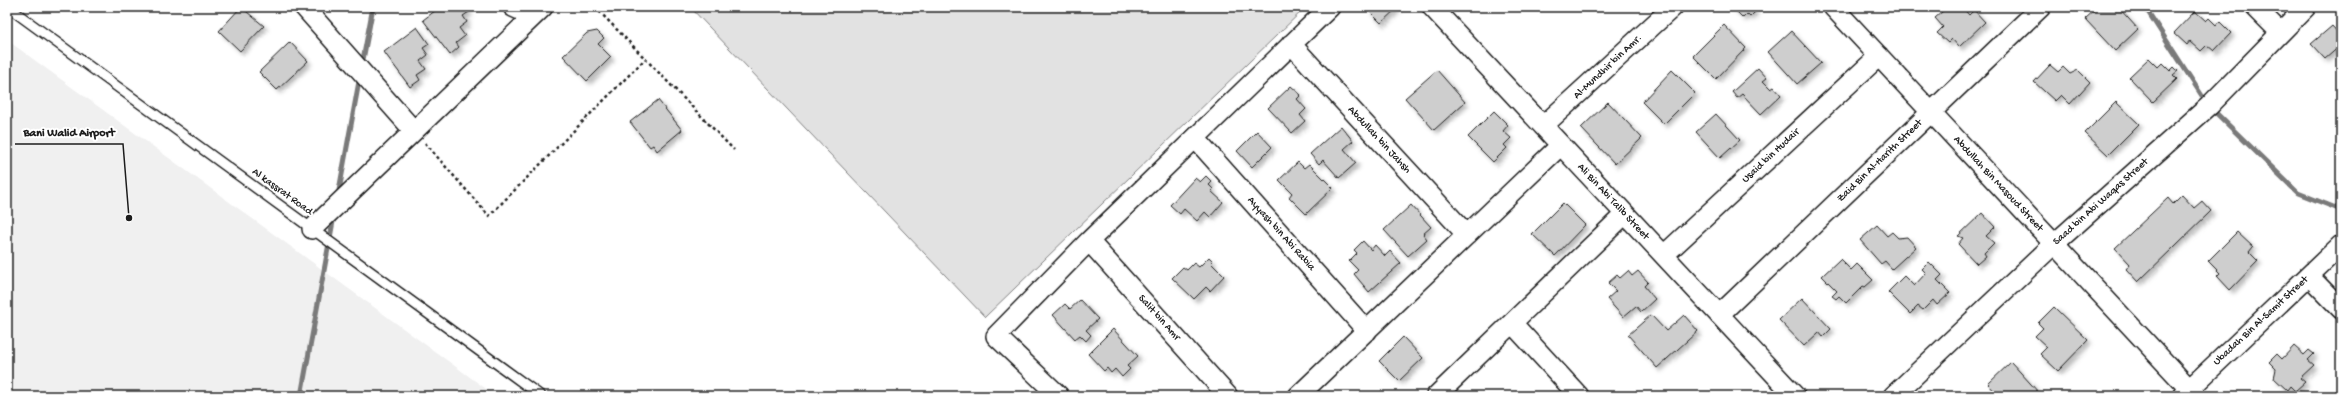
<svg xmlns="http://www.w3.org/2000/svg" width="2348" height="403" font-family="'Gochi Hand',sans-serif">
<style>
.built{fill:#f0f0f0}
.green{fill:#e2e2e2;stroke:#7f7f7f}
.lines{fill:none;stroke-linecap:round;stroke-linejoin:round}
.stream{stroke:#7a7a7a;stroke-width:5}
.building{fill:#cecece;stroke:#1c1c1c;filter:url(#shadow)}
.service-casing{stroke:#1c1c1c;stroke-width:12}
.minor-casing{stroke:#1c1c1c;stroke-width:22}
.path{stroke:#1c1c1c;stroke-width:2.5;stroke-dasharray:3 3;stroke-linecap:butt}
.service{stroke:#fff;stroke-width:9}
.minor{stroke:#fff;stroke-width:19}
.labels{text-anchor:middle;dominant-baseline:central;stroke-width:4;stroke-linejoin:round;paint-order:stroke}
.street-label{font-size:11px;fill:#1c1c1c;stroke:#fff}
.leader{fill:none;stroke:#1c1c1c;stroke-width:1.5}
.callout-dot{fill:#1c1c1c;stroke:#fff;stroke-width:1.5}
.callout-label{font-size:12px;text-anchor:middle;font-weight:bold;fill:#1c1c1c;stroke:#fff;stroke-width:4;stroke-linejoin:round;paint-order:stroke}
</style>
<defs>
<filter id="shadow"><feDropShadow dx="3.5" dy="3.5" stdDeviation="2" flood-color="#0004"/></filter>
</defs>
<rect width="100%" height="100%" fill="#fff"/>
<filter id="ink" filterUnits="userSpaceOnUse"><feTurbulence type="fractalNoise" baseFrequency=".025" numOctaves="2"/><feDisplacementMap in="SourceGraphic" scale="8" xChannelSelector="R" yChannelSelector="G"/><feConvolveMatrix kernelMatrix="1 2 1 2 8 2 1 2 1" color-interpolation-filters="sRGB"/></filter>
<g filter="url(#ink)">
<path class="built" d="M 7,40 L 496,396 L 7,396 Z"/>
<path class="green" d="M 690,7 L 1306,7 L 985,317 Z"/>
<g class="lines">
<path class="stream" d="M 2145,7 L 2206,102
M 362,65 L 373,7
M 2212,109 L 2298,193 L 2341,210
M 338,196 L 360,76
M 301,396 L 334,216"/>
</g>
<path class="building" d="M 241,7 L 264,26 L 240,51 L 219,31 Z
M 440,7 L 465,7 L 469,12 L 463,16 L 467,22 L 459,28 L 465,36 L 456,43 L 459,47 L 450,55 L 423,20 Z
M 1371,7 L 1398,7 L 1381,23 L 1368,10 Z
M 1732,7 L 1753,7 L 1751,9 L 1755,12 L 1750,17 L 1747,14 L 1743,18 Z
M 1962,7 L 1969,15 L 1974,10 L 1985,22 L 1959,47 L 1952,39 L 1948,43 L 1937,33 L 1943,27 L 1935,18 L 1943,11 L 1941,7 Z
M 2098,7 L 2118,7 L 2138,29 L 2115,51 L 2085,19 Z
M 2195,11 L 2206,21 L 2209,18 L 2216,25 L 2219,21 L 2231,33 L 2214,51 L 2207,45 L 2201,51 L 2190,41 L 2187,45 L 2174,33 Z
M 1724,25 L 1746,48 L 1716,79 L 1693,56 Z
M 2332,26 L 2341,36 L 2341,45 L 2325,59 L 2311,44 Z
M 417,27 L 429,44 L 423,48 L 428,55 L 420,61 L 426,69 L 417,75 L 420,80 L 410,87 L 384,52 Z
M 597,31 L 604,38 L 598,44 L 611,57 L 587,81 L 563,56 L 587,33 Z
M 1791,31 L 1821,63 L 1797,84 L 1768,52 Z
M 290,42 L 308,61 L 277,90 L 259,72 Z
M 2149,58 L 2158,67 L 2162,63 L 2170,71 L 2174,67 L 2178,71 L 2173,75 L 2177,79 L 2153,102 L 2129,77 Z
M 2050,65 L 2058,72 L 2063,67 L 2070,74 L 2078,70 L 2090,82 L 2070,104 L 2061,95 L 2055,101 L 2034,82 Z
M 1758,68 L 1767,78 L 1763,81 L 1771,89 L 1774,87 L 1781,95 L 1761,114 L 1742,94 L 1737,98 L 1732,92 Z
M 1437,70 L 1465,102 L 1434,130 L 1405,98 Z
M 1672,70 L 1695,93 L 1664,124 L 1642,102 Z
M 1291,86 L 1301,95 L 1297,99 L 1306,109 L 1300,115 L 1305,121 L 1292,133 L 1268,108 Z
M 658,100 L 682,130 L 657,151 L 653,145 L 650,147 L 630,122 Z
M 1608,102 L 1642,138 L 1615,164 L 1581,128 Z
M 2116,102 L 2139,124 L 2108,155 L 2085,133 Z
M 1494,111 L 1508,125 L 1503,131 L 1511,138 L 1504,145 L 1507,148 L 1493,162 L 1468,137 Z
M 1716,114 L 1740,140 L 1720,158 L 1696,132 Z
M 1341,126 L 1353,141 L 1344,149 L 1356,163 L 1339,178 L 1323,160 L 1319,164 L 1310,154 Z
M 2341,130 L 2341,138 L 2337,134 Z
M 1257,131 L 1272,147 L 1252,167 L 1237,151 Z
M 1298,162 L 1304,168 L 1309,164 L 1333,188 L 1306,214 L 1289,197 L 1292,193 L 1279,180 Z
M 1206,176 L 1212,182 L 1209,185 L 1213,189 L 1211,191 L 1223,202 L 1210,217 L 1205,212 L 1197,221 L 1184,209 L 1180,214 L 1170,205 L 1195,178 L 1200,182 Z
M 2182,195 L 2194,208 L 2202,201 L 2211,211 L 2138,282 L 2126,269 L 2130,264 L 2115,248 L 2168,198 L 2173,204 Z
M 1563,203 L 1585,225 L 1555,256 L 1532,234 Z
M 1411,205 L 1431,227 L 1423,234 L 1427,239 L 1408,256 L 1384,230 Z
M 1982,213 L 1995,227 L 1986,236 L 1994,243 L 1984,253 L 1986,256 L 1977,264 L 1958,244 L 1963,238 L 1958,236 Z
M 1877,225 L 1887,236 L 1892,232 L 1898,238 L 1907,237 L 1916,247 L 1892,269 L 1885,261 L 1881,264 L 1860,240 Z
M 2237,232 L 2253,247 L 2249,252 L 2258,261 L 2230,290 L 2217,276 L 2220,273 L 2208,261 Z
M 1363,241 L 1371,250 L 1375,245 L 1385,256 L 1390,251 L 1401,263 L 1369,292 L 1354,274 L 1358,270 L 1349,261 L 1357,253 L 1354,250 Z
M 1209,257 L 1213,261 L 1211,263 L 1224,276 L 1210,291 L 1206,287 L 1194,299 L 1172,278 L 1183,267 L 1187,270 L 1194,263 L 1199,267 Z
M 1840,259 L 1851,270 L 1857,264 L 1873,280 L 1865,287 L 1863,286 L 1846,303 L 1839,296 L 1836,299 L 1832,296 L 1837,291 L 1822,276 Z
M 1929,262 L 1942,275 L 1937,280 L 1950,293 L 1937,305 L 1933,300 L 1923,310 L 1918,306 L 1910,314 L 1888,292 L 1904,276 L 1914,286 L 1926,273 L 1922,269 Z
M 1628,271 L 1632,276 L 1638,271 L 1648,282 L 1644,286 L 1655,299 L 1641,312 L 1636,306 L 1623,317 L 1607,299 L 1616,291 L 1608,283 L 1617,275 L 1620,278 Z
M 1802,298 L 1831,329 L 1823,337 L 1819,332 L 1804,346 L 1779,320 Z
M 1080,300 L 1098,319 L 1086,330 L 1091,335 L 1086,341 L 1080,335 L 1075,339 L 1053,315 L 1065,304 L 1070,309 Z
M 2054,307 L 2088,340 L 2058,371 L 2040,354 L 2047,347 L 2035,336 L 2043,328 L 2038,323 Z
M 1651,315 L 1666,331 L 1684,315 L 1698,331 L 1657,368 L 1628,335 Z
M 1113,329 L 1138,356 L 1127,366 L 1130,369 L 1122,377 L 1115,369 L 1111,373 L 1107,368 L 1104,371 L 1088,354 Z
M 1403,337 L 1423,358 L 1399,381 L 1379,361 Z
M 2294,346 L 2304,355 L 2309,350 L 2314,354 L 2308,360 L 2314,365 L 2300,378 L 2305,382 L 2295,391 L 2290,386 L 2287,390 L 2274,378 L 2276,369 L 2269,362 L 2277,354 L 2282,359 Z
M 2011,362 L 2040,394 L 2038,396 L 1999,396 L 1988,384 Z"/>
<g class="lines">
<g class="service-casing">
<path id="service" d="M 8,7 L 541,396"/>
</g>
<g class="minor-casing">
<path id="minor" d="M 304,7 L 414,131
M 513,7 L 533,16
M 1432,7 L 1795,396
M 1833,7 L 2196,396
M 2255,7 L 2280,32
M 1291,44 L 1467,235
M 1543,126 L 1673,7
M 1195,138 L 1367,331
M 312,229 L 543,7
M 1089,241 L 1228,396
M 1664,255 L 1879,56
M 2309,276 L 2341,309
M 1719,315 L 2041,7
M 1512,323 L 1579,396
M 1059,396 L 996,336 L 1089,241 L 1330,7
M 1298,396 L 1561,145
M 1436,396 L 1625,214
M 1893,396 L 2054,244 L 2209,106 L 2306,7
M 2182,396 L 2341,245"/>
</g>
<path class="path" d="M 595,7 L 734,150
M 425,143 L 489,216 L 645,59"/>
<use href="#service" class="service"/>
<use href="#minor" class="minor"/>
</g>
</g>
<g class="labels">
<g class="street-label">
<text transform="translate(1608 67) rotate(-43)">Al-Mundhir bin Amr.</text>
<text transform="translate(1379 140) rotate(47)">Abdullah bin Jahsh</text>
<text transform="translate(1771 156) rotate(-43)">Usaid bin Hudair</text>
<text transform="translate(1880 161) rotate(-44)">Zaid Bin Al-Harith Street</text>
<text transform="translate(1998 184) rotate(47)">Abdullah Bin Masoud Street</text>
<text transform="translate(282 192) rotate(36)">Al kassrat Road</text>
<text transform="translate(1613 202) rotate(47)">Ali Bin Abi Talib Street</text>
<text transform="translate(2101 202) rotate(-42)">Saad bin Abi Waqas Street</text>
<text transform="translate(1281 234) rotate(48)">Ayyash bin Abi Rabia</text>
<text transform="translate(1159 318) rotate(48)">Salit bin Amr</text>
<text transform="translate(2261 321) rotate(-43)">Ubadah Bin Al-Samit Street</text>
</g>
</g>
<path class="leader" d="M129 218L123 144H15"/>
<circle class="callout-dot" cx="129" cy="218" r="4"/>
<g class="callout-label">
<text x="69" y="136">Bani Walid Airport</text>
</g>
<rect width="2348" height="403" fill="none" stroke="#fff" stroke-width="24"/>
<rect x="12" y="12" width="2324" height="379" fill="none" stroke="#1c1c1c" stroke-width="1.5" filter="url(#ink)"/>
</svg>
